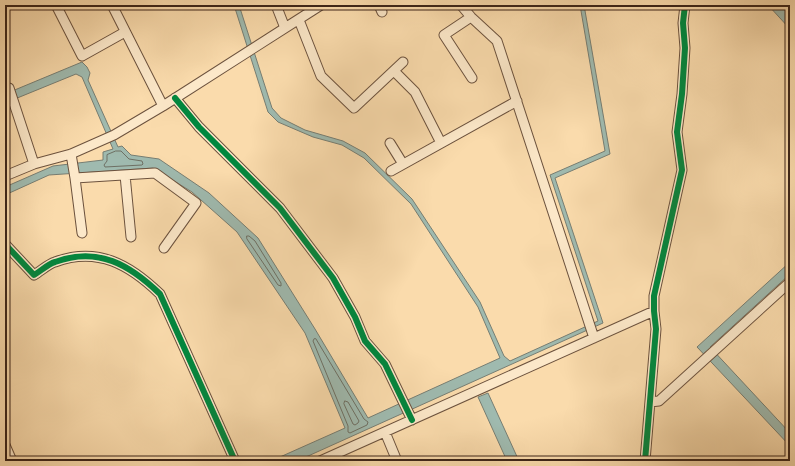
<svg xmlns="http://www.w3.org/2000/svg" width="795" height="466" font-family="'IM FELL French Canon',serif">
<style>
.water{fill:#9fbaaf;stroke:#777e73}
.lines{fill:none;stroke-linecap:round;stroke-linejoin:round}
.shore{stroke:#6e7064;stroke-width:1}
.street-casing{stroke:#6c523e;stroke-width:11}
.street{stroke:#fce8c9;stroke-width:9}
.cycleway-casing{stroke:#fce8c9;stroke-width:8}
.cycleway{stroke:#00873e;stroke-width:6}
</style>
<rect width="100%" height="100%" fill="#fadbac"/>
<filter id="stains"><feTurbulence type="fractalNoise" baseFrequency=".005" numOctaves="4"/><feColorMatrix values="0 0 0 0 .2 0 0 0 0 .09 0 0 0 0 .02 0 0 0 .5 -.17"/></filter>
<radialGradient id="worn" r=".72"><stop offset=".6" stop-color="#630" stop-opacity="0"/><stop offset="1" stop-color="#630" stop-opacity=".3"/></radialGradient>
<path class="water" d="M 234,5 L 239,5 L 272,108 L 281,118 L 305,130 L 343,141 L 365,153 L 412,199 L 480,302 L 504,356 L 510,361 L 598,321 L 550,175 L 605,151 L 580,5 L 584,5 L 610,154 L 555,178 L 603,323 L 297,461 L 271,461 L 345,428 L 305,333 L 237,232 L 192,192 L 153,168 L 49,175 L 5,195 L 5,187 L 53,166 L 103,160 L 103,152 L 113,149 L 82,77 L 76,74 L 5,103 L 5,94 L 82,62 L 87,67 L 90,73 L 88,80 L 118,147 L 122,146 L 131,155 L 159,159 L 209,193 L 258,238 L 315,329 L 368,418 L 500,358 L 478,307 L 411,204 L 364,158 L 342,145 L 313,137 L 278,122 L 268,112 Z
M 768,5 L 782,5 L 790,14 L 790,29 Z
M 790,262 L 790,274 L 710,347 L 790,433 L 790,446 L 697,347 Z
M 488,393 L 519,461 L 507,461 L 478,397 Z"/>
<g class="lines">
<path class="shore" d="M 116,151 L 121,151 L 129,159 L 142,161 L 143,164 L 142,165 L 105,167 L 104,165 L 107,161 L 107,155 Z
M 247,236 L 249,236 L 255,241 L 281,283 L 281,286 L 278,285 L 247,239 Z
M 316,339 L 364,419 L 368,422 L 367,425 L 350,433 L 348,432 L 348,426 L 313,341 L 314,339 Z
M 345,401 L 348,402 L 359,421 L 358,423 L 355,425 L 353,424 L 344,404 Z"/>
<g class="street-casing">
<path id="street" d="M 56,5 L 82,56 L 125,32
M 112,5 L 163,106
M 276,5 L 285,28
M 379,5 L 382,12
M 461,5 L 471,17 L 497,41 L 594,338
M 471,17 L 444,35 L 472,78
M 299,20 L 321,76 L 354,108 L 403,62
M 394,71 L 415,92 L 441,143
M 9,88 L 34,164
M 175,98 L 199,127 L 280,208 L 333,278 L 355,317 L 365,341 L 385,364 L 412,420
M 390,143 L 403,164
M 71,154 L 75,178 L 82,233
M 391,171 L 517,101
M 125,175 L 131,237
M 5,176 L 34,164 L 71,154 L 114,135 L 163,106 L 321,5
M 75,178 L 155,173 L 196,203 L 164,248
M 5,244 L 34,275 C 41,271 48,264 55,262 C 98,246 130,265 160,294 L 235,461
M 650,402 L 659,401 L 790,282
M 385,432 L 397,461
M 5,445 L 12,461
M 320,461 L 654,311
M 645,461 L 656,329 L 654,311 L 654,296 L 682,170 L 677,132 L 682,94 L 685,48 L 683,23 L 685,5"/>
</g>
<use href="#street" class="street"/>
<g class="cycleway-casing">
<path id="cycleway" d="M 175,98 L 199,127 L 280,208 L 333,278 L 355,317 L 365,341 L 385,364 L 412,420
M 5,244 L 34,275 C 41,271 48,264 55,262 C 98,246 130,265 160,294 L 235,461
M 645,461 L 656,329 L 654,311 L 654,296 L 682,170 L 677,132 L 682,94 L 685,48 L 683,23 L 685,5"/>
</g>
<use href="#cycleway" class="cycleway"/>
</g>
<rect width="795" height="466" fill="none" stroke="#fadbac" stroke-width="20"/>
<rect x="6" y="6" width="783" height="454" fill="none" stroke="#3c2519" stroke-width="2"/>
<rect x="10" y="10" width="775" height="446" fill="none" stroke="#3c2519"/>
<rect width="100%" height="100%" filter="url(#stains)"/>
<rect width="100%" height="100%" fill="url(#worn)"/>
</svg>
